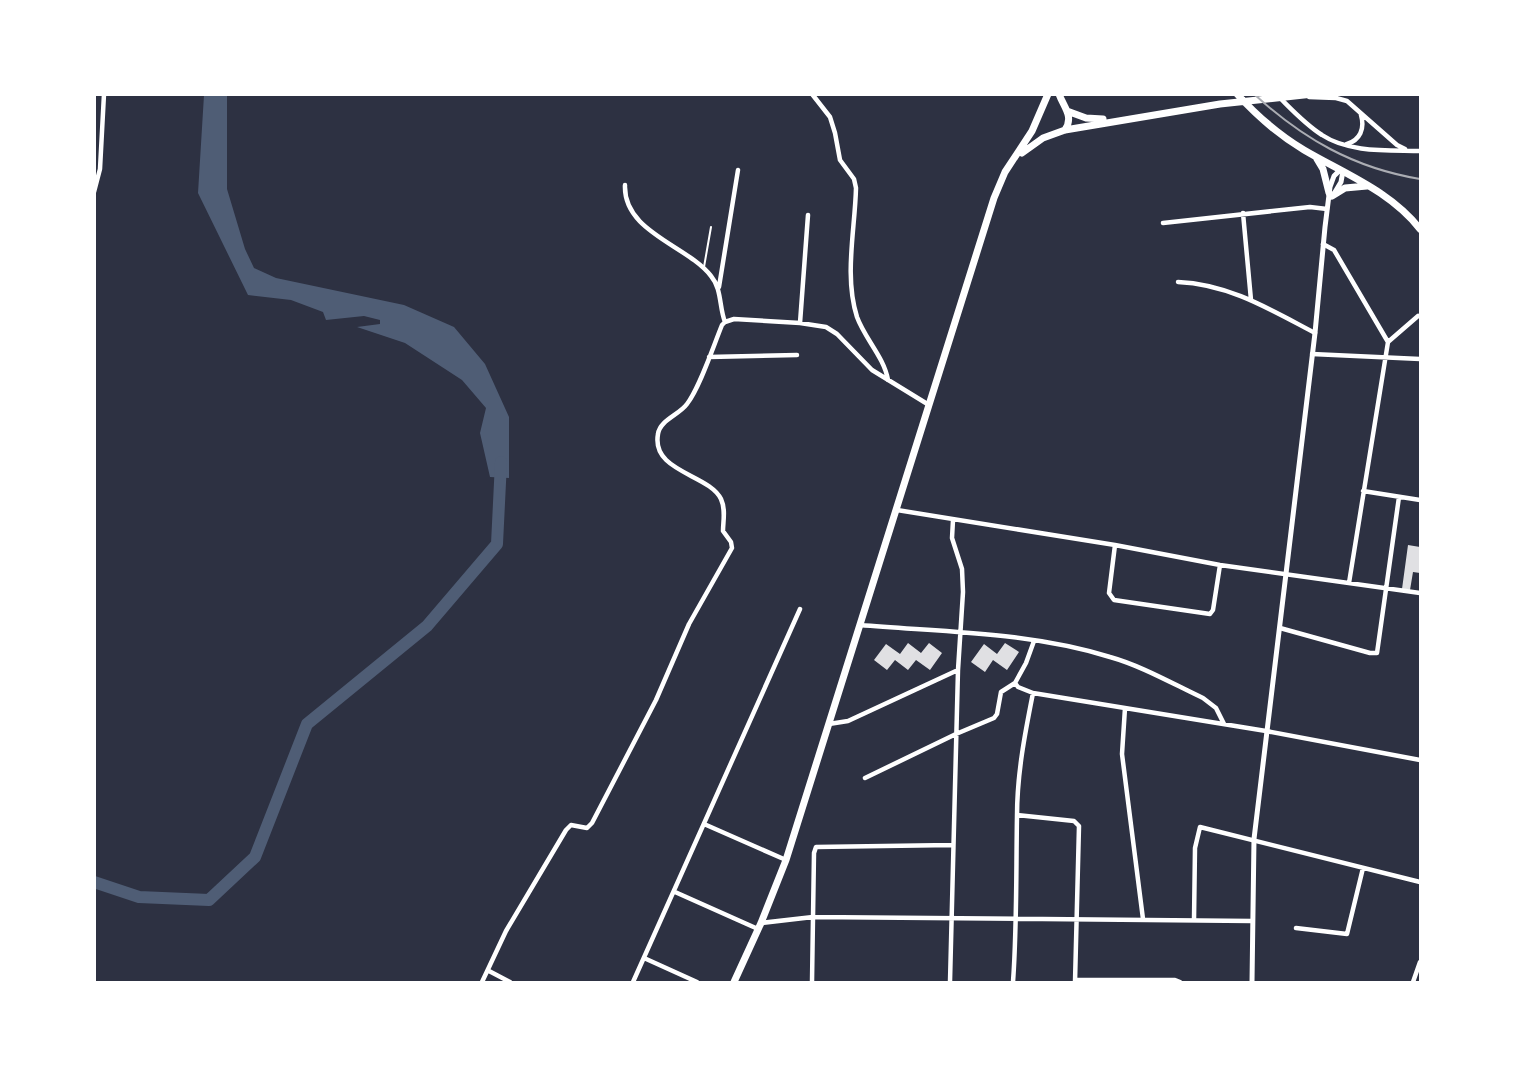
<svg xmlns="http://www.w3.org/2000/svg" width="1515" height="1077" font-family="'PT Serif',serif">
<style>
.water{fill:#4f5d75}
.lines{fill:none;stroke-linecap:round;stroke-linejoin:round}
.river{stroke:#4f5d75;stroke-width:12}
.building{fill:#e0e0e3}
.service{stroke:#fff;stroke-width:2}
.minor{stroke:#fff;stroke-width:4.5}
.tertiary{stroke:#fff;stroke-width:5}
.primary{stroke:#fff;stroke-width:7}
.rail{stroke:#abadb3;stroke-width:2}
</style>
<rect width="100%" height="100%" fill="#2d3142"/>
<path class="water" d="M 204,95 L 227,95 L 227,189 L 245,249 L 254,268 L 276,278 L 404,305 L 454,327 L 485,364 L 509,417 L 509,478 L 490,477 L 480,433 L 486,408 L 462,380 L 405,343 L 357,327 L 380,324 L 380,320 L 364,316 L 326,320 L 323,312 L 291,300 L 248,295 L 198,193 Z"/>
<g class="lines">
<path class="river" d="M 94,882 L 139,897 L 209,900 L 255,857 L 307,724 L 427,626 L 497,544 L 501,462"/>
</g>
<path class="building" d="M 1408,545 L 1420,547 L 1420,573 L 1413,572 L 1410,590 L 1402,589 Z
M 908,643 L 921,653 L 929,643 L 942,653 L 930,670 L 916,660 L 908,670 L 895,660 L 887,670 L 874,660 L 886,644 L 900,654 Z
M 1005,643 L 1019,652 L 1007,670 L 993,660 L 985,672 L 971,662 L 984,644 L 997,654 Z"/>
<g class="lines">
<path class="service" d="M 704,267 L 711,227"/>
<path class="minor" d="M 812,94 L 830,117 L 835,133 L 840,160 L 854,179 L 856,188 C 855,230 844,276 857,317 C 865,339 884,357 888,380
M 1309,97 L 1336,98 L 1347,101 L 1397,145 L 1405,149
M 1280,98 C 1293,111 1306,125 1322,135 C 1349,153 1389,150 1420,151
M 1347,144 C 1360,140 1365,129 1361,115
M 625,185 C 623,232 687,245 711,276 C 722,289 719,307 725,322
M 94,192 L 100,169 L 104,94
M 1243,213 L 1251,300
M 1163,223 L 1310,207 L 1327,209
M 1323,244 L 1334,250 L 1388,342 L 1349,583
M 1178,282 C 1229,284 1271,310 1315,333
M 719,287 L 738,170
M 800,323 L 808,215
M 1388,342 L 1418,316
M 1312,354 L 1420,359
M 709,357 L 797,355
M 1363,491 L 1420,500
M 897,510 L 1115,545 L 1220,565 L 1420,593
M 1115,545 L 1109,593 L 1114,600 L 1210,614 L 1213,610 L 1220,565
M 860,625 C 943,632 1030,632 1110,657 C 1142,666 1173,684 1203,698 L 1216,708 L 1224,724
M 1280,628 L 1370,653 L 1377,653 L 1399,497
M 1034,641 L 1026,663 L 1015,683 L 1018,687 L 1033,693 L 1266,731 L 1420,760
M 1125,708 L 1122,754 L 1143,919
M 829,724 L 848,721 L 958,670
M 865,778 L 956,734 L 994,718 L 997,714 L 1001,692 L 1015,683
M 1017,815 L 1074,821 L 1079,826 L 1075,982
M 704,824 L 786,860
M 675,892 L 758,929
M 1194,920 L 1195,848 L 1200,827 L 1420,882
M 761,923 L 813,917 L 1252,921
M 1296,928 L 1347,934 L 1363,868
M 644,958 L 697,982
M 489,971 L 510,982
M 1075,980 L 1175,980 L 1180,982
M 482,982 L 506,931 L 566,830 L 571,825 L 587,828 L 592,823 L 656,700 L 689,624 L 732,548 L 731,542 L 723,531 C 723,521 726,510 721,499 C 709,474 651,472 658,434 C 660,420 679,415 687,404 C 700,387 713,347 722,325 L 725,322 L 734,319 L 800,323 L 826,327 L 837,334 L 872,370 L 929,405
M 633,982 L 800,609
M 812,982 L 814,853 L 816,847 L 952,845
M 950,982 L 958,670 L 963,592 L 962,569 L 952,538 L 953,520
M 1013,982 C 1017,927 1016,872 1017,816 C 1017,774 1025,733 1033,693
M 1413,982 L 1420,962"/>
<path class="tertiary" d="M 1335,192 L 1341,182 L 1343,171
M 1252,982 L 1254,839 L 1315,333 L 1325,227 L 1330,187 L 1334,176 L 1340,170"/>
<path class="primary" d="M 1059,94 C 1064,108 1074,116 1065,130
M 1237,94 C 1257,116 1279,135 1304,150 C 1345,174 1390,191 1420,229
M 1067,111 L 1086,118 L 1103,119
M 1022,153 L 1043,138 L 1065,130 L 1220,104 L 1313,94
M 1317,159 L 1323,169 L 1329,193
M 1332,196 L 1345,188 L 1367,186
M 734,982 L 761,923 L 786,860 L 994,198 L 1005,172 L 1032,131 L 1048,94"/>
<path class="rail" d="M 1254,94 C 1303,139 1354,168 1420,179"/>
</g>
<rect width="1515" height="1077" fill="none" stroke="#ffffff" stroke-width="192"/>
</svg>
